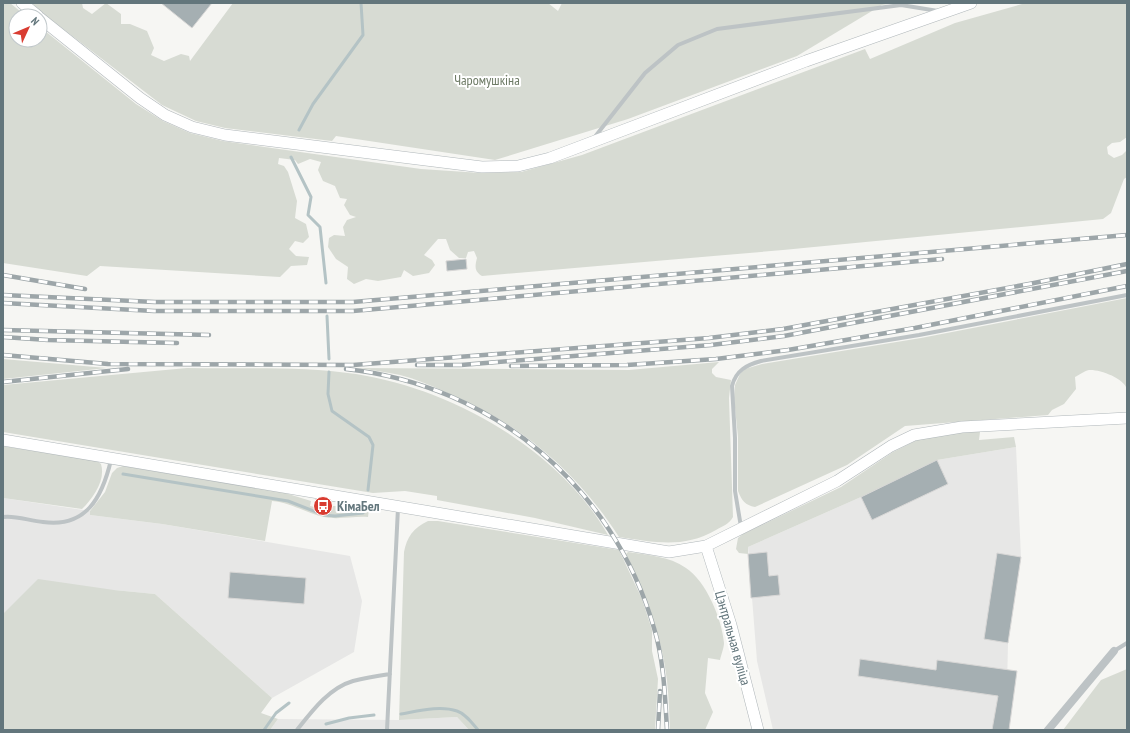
<svg xmlns="http://www.w3.org/2000/svg" width="1130" height="733" font-family="'PT Sans Narrow',sans-serif">
<style>
.built{fill:#e7e7e6}
.green{fill:#d7dbd3}
.lines{fill:none;stroke-linecap:round;stroke-linejoin:round}
.stream{stroke:#b4c3c5;stroke-width:3}
.building{fill:#a5afb2;stroke:#d8d7d6}
.secondary-casing{stroke:#b0b7ba;stroke-width:12}
.lane{stroke:#bdc3c5;stroke-width:4}
.street{stroke:#bdc3c5;stroke-width:8}
.secondary{stroke:#fff;stroke-width:11}
.rail-casing{stroke:#9da6a9;stroke-width:4.5}
.rail{stroke:#fff;stroke-width:3;stroke-dasharray:9;stroke-linecap:butt}
.labels{text-anchor:middle;dominant-baseline:central;stroke-width:4;stroke-linejoin:round;paint-order:stroke}
.park-label{font-size:14px;fill:#6d7a65;stroke:#fff}
.poi-label{font-size:14px;font-weight:bold;fill:#63767c;stroke:#fff;text-anchor:start}
.street-label{font-size:14px;fill:#63767c;stroke:#fff}
</style>
<rect width="100%" height="100%" fill="#f6f6f3"/>
<path class="built" d="M 1016,447 L 1021,557 L 1008,643 L 1006,730 L 773,730 L 757,661 L 748,547 L 861,497 L 937,460 Z
M 3,498 L 90,511 L 90,515 L 162,524 L 350,556 L 362,601 L 354,652 L 272,698 L 155,594 L 114,590 L 3,614 Z
M 457,717 L 469,730 L 270,730 L 278,719 L 399,720 Z"/>
<path class="green" d="M 3,3 L 10,3 L 26,16 L 16,16 L 16,40 L 40,40 L 40,27 L 136,104 L 163,121 L 190,133 L 223,141 L 421,169 L 481,173 L 521,172 L 582,155 L 865,49 L 870,59 L 955,23 L 1022,4 L 1127,3 L 1127,137 L 1120,142 L 1112,143 L 1107,147 L 1108,154 L 1114,158 L 1122,155 L 1127,150 L 1127,177 L 1124,179 L 1111,213 L 1103,219 L 783,250 L 482,276 C 474,271 475,266 477,258 L 474,251 L 468,252 L 466,258 L 459,258 L 450,250 L 446,239 L 438,239 L 424,255 L 432,260 L 435,265 L 429,273 L 413,276 L 404,270 L 401,277 L 378,281 L 366,279 L 354,284 L 347,279 L 348,267 L 336,259 L 328,247 L 329,238 L 334,235 L 345,236 L 343,227 L 347,220 L 356,217 L 350,215 L 344,205 L 347,199 L 340,198 L 335,186 L 323,181 L 318,170 L 321,162 L 310,159 L 298,164 L 295,160 L 279,158 L 278,164 L 284,166 L 288,172 L 297,201 L 295,218 L 306,224 L 309,237 L 303,243 L 295,241 L 289,249 L 296,256 L 309,257 L 307,265 L 291,266 L 280,277 L 100,266 L 87,276 L 3,263 Z
M 32,3 L 82,3 L 83,8 L 92,14 L 106,3 L 121,14 L 121,24 L 130,24 L 147,31 L 154,48 L 151,55 L 164,61 L 181,54 L 189,56 L 190,61 L 233,3 L 548,3 L 558,11 L 562,3 L 894,3 L 882,5 L 797,56 L 628,119 L 495,160 L 336,136 L 332,141 L 225,128 L 196,121 L 162,105 L 41,12 Z
M 1127,298 L 1127,389 C 1124,378 1099,369 1089,370 C 1084,371 1079,375 1075,377 L 1076,389 L 1064,404 L 1052,410 L 1048,415 L 905,426 L 847,465 L 755,507 C 745,505 742,501 738,491 L 738,437 L 734,398 L 735,385 L 740,374 L 745,369 L 762,364 L 921,338 Z
M 3,359 L 107,368 L 3,379 Z
M 719,362 L 712,369 L 712,373 L 716,377 L 731,380 L 729,398 L 733,517 C 729,524 723,526 716,530 C 683,549 654,542 619,537 C 576,470 518,422 445,392 C 431,385 415,379 400,375 C 386,372 372,370 358,368 L 629,370 Z
M 187,368 C 243,369 301,366 356,374 C 452,389 559,449 608,535 L 535,518 L 437,500 L 437,496 L 405,491 L 373,493 L 3,432 L 3,385 Z
M 962,432 L 980,432 L 979,440 L 1014,437 L 1016,447 L 937,460 L 861,497 L 748,547 L 748,554 L 739,553 L 736,549 L 738,538 L 743,534 L 841,487 L 893,452 L 917,440 Z
M 3,446 L 97,461 L 101,464 C 106,480 93,498 82,509 L 3,498 Z
M 123,466 L 285,493 L 311,501 L 310,506 L 332,511 L 333,506 L 359,506 L 369,509 L 368,517 C 353,516 338,520 324,517 C 306,513 292,503 272,501 L 265,541 L 162,524 L 90,515 L 90,511 L 105,492 L 112,473 L 117,468 Z
M 428,521 L 438,521 L 619,550 L 642,599 L 652,630 L 652,651 L 658,679 L 655,730 L 469,730 L 457,717 L 399,720 L 404,552 C 407,537 413,528 428,521 Z
M 628,552 C 647,555 669,556 686,568 C 706,581 722,619 724,643 C 724,648 721,655 720,660 L 708,658 L 705,693 L 713,712 L 705,730 L 670,730 C 669,714 669,697 667,681 C 662,636 646,595 626,554 Z
M 38,579 L 114,590 L 155,594 L 272,698 L 261,713 L 278,719 L 270,730 L 3,730 L 3,614 Z
M 1127,669 L 1127,730 L 1063,730 L 1101,680 Z"/>
<g class="lines">
<path class="stream" d="M 299,130 L 313,104 L 363,35 L 361,3
M 291,157 L 311,197 L 308,215 L 320,227 L 326,283
M 327,316 L 329,359
M 329,372 L 328,394 L 332,411 L 369,437 L 373,445 L 368,490
M 123,474 L 288,501 L 324,515 L 335,516 L 363,513 L 364,511
M 401,714 C 418,711 440,705 457,711 C 466,714 472,723 478,730
M 326,724 L 349,718 L 374,715
M 264,730 L 276,713 L 289,703"/>
</g>
<path class="building" d="M 161,3 L 212,3 L 192,28 Z
M 466,259 L 467,269 L 447,271 L 446,261 Z
M 937,460 L 948,484 L 872,520 L 861,497 Z
M 767,552 L 769,576 L 778,575 L 780,595 L 751,598 L 748,554 Z
M 997,553 L 1021,557 L 1008,643 L 984,639 Z
M 230,572 L 306,578 L 304,604 L 228,598 Z
M 860,659 L 936,670 L 937,660 L 1017,671 L 1009,730 L 992,730 L 998,696 L 858,676 Z"/>
<g class="lines">
<g class="secondary-casing">
<path id="secondary" d="M 22,3 L 38,16
M 40,18 L 140,98 L 165,115 L 192,127 L 225,135 L 482,167 L 518,166 L 550,158 L 806,61 L 971,3
M 3,440 L 669,552 L 706,546 L 837,481 L 891,446 L 914,435 L 962,427 L 1127,418
M 706,546 L 731,625 L 758,730"/>
</g>
<path class="lane" d="M 594,138 L 645,73 L 678,45 L 717,29 L 901,5 L 938,11
M 3,517 C 15,515 30,521 43,522 C 86,528 102,498 111,460
M 741,527 L 735,491 L 735,438 L 732,386 C 736,370 747,365 761,361 L 919,335 L 1127,295
M 1114,651 L 1127,643
M 297,730 C 312,711 329,688 353,681 C 365,678 377,676 390,674
M 387,730 L 398,508"/>
<path class="street" d="M 1048,730 L 1114,651"/>
<use href="#secondary" class="secondary"/>
<g class="rail-casing">
<path id="rail" d="M 3,275 L 85,289
M 3,295 L 155,302 L 353,302 L 1127,235
M 3,303 L 154,311 L 353,311 L 942,259
M 3,330 L 209,335
M 3,337 L 48,340 L 177,343
M 3,355 L 108,364 L 353,365 L 709,338 L 783,329 L 1029,284 L 1127,264
M 417,365 L 461,365 L 711,345 L 784,336 L 1127,271
M 511,366 L 627,365 L 716,359 L 788,350 L 915,328 L 1127,286
M 346,369 C 493,385 613,486 654,628 C 664,661 665,696 667,730
M 3,382 L 128,369
M 658,730 L 660,691"/>
</g>
<use href="#rail" class="rail"/>
</g>
<defs>
<g id="bus-disc" transform="scale(1)"><circle r="9.5" fill="#d93c31" stroke="#fff"/><path d="M-5-6H5V4H4V6H2V4H-2V6H-4V4H-5ZM-3.5-4V0h7V-4ZM-3.5 1.2v1.5H-2V1.2ZM2 1.2v1.5H3.5V1.2Z" fill="#fff"/></g>
</defs>
<g fill-rule="evenodd">
<use href="#bus-disc" x="323" y="506"/>
</g>
<g class="labels">
<g class="park-label">
<text x="487" y="80">Чаромушкіна</text>
</g>
<g class="poi-label">
<text x="337" y="506">КімаБел</text>
</g>
<g class="street-label">
<text transform="translate(733 638) rotate(74)">Цэнтральная вуліца</text>
</g>
</g>
<rect width="1130" height="733" fill="none" stroke="#63767c" stroke-width="8"/>
<g transform="translate(28 28) rotate(46)"><circle r="19" fill="#ffffff" stroke="#c1c8cb"/>
<path d="M0-3L7 15L0 10L-7 15Z" fill="#d93c31"/>
<text y="-6" font-size="11" font-weight="bold" text-anchor="middle" fill="#63767c">N</text>
</g>
</svg>
